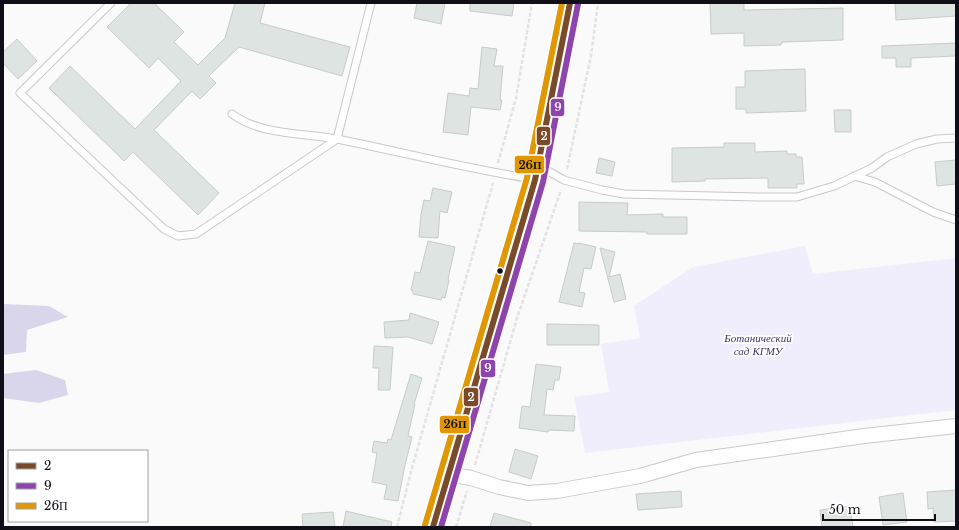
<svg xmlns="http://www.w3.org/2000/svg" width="959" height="530" font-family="'Libre Baskerville',serif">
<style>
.green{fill:#f0eefc}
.forest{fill:#d9d5eb}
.building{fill:#dee4e1;stroke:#c6ccc8}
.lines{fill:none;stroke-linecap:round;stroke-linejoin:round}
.lane-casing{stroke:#c9c8cd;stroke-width:9}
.street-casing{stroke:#c9c8cd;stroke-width:16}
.primary-casing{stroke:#c9c8cd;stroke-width:23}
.path{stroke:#e2e2e2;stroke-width:2.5;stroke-dasharray:4 2;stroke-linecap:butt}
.lane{stroke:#fefefe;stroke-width:7}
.street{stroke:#fefefe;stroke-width:14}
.primary{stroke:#fefefe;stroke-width:21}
.bus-1-casing{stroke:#fff;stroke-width:9}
.bus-2-casing{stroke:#fff;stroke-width:9}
.bus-3-casing{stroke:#fff;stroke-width:9}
.bus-1{stroke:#7a4b2a;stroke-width:6}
.bus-2{stroke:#8e44ad;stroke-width:6}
.bus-3{stroke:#e09702;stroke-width:6}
.bus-dot{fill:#100e17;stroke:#fff;stroke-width:1.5}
.labels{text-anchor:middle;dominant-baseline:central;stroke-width:3.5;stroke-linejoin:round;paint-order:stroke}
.park-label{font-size:11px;font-style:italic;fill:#403267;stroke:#fff}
.line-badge{stroke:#fff;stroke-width:1.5}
.badge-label{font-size:11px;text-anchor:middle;font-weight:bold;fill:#fff}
.pale-badge-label{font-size:11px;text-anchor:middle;font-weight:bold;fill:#111}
</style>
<rect width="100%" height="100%" fill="#fafafa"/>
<path class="green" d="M 805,246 L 813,274 L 956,258 L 956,410 L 585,453 L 574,397 L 609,392 L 601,344 L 640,338 L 634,306 L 693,267 Z"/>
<path class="forest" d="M 3,304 L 49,306 L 68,317 L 27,330 L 26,352 L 3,355 Z
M 36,370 L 65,380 L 68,395 L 39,403 L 3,398 L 3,374 Z"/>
<path class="building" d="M 131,3 L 154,3 L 184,32 L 174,42 L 198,65 L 225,38 L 235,3 L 265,3 L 260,23 L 350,47 L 342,76 L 239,47 L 209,76 L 216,83 L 200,99 L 192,91 L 154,130 L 219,193 L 198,215 L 133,152 L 124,161 L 49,88 L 70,66 L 135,129 L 181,81 L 158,58 L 149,68 L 107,27 Z
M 417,3 L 445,3 L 441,24 L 414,18 Z
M 470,3 L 514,3 L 512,16 L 470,11 Z
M 710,3 L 744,3 L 744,10 L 843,8 L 843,40 L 782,42 L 781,45 L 744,46 L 744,33 L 711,34 Z
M 895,3 L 956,3 L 956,16 L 896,20 Z
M 17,39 L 37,61 L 18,79 L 3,63 L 3,52 Z
M 956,43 L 956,56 L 911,58 L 911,67 L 896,67 L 896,58 L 882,58 L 882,46 Z
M 482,47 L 497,49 L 494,66 L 503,66 L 500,100 L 502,100 L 500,110 L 471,107 L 468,135 L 443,132 L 448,93 L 469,96 L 470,88 L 478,89 Z
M 805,69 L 806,111 L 746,113 L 746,109 L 736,109 L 736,87 L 745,87 L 745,71 Z
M 834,110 L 851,110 L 851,132 L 835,132 Z
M 724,143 L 755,143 L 755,152 L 787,151 L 787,154 L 796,154 L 796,157 L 802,157 L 804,184 L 797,184 L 797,188 L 768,188 L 768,178 L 705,179 L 705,181 L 672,182 L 672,148 L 724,147 Z
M 599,158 L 615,162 L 612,176 L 596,173 Z
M 956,160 L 956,184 L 937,186 L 935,162 Z
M 433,188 L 452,192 L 447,213 L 440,211 L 438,238 L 419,237 L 421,214 L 424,200 L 430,201 Z
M 579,202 L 628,203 L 627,215 L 663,214 L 663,217 L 687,217 L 687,234 L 647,234 L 647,232 L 579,231 Z
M 428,241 L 455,247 L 448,279 L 449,280 L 445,298 L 442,297 L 441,300 L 413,294 L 413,291 L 411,290 L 415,272 L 420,273 Z
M 574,243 L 579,244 L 579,243 L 596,247 L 591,269 L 584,268 L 579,292 L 585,293 L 582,307 L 559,302 Z
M 600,248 L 615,252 L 609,277 L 620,274 L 626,299 L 614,302 Z
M 410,313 L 439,322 L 432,344 L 408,337 L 385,338 L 384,322 L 409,320 Z
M 547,324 L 599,325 L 599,345 L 547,345 Z
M 374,346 L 393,347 L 390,390 L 378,390 L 379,368 L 373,368 Z
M 536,364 L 561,367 L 559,380 L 555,380 L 553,390 L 547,389 L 544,415 L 575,416 L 574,431 L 549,430 L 548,432 L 519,428 L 522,406 L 530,407 Z
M 411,374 L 422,378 L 414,404 L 415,404 L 408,436 L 412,437 L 405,465 L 398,501 L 384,499 L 387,485 L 372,482 L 377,453 L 372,452 L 374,441 L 387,443 L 388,439 L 391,440 Z
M 515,449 L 538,456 L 531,479 L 509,472 Z
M 956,490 L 956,521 L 934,522 L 933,508 L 928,509 L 927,492 Z
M 681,491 L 682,507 L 638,510 L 636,494 Z
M 903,493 L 907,522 L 883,525 L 879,497 Z
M 850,506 L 853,527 L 822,527 L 820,510 Z
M 346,511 L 392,522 L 391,527 L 343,527 Z
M 333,512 L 335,527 L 303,527 L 302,514 Z
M 494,513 L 531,523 L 531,527 L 490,527 Z"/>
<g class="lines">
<g class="lane-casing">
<path id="lane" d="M 111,3 L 20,93 L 164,229 L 178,236 L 196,234 L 337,139 L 371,3
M 232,114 C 260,135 303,133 337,139 C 402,152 467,169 533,179
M 541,167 L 564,180 L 602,190 L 624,194 L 759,197 L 797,197 L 834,186 L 872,168 L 887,157 L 916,144 L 937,139 L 956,138
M 854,176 L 875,182 L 933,212 L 956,220"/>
</g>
<g class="street-casing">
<path id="street" d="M 448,474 L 471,478 L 499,487 L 528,493 L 557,491 L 640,476 L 696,460 L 864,436 L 956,426"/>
</g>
<g class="primary-casing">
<path id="primary" d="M 433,527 L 535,180 L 551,103 L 570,3"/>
</g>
<path class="path" d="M 498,163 L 516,98 L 532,3
M 567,169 L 591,56 L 598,3
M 475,465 L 517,318 L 561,190
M 397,527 L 412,468 L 493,183
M 456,527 L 467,491"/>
<use href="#lane" class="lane"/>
<use href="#street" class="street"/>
<use href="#primary" class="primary"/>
<g class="bus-1-casing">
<path id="bus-1" d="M 433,527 L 535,180 L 570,3"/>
</g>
<g class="bus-2-casing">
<path id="bus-2" d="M 441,527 L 543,182 L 578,4"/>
</g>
<g class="bus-3-casing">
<path id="bus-3" d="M 425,525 L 527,178 L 562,3"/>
</g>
<use href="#bus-1" class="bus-1"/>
<use href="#bus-2" class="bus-2"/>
<use href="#bus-3" class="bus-3"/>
</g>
<circle class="bus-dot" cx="500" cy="271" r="3.5"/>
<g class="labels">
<g class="park-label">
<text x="758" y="338">Ботанический<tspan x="758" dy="13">сад КГМУ</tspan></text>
</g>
</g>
<g class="line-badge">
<rect x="550" y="98" width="15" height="19" rx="4" fill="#8e44ad"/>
<rect x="536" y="126" width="15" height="20" rx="4" fill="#7a4b2a"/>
<rect x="514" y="155" width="31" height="19" rx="4" fill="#e09702"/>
<rect x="480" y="359" width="16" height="19" rx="4" fill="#8e44ad"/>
<rect x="463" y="387" width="16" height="20" rx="4" fill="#7a4b2a"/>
<rect x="439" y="415" width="31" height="19" rx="4" fill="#e09702"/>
</g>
<g class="badge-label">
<text x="558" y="111">9</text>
<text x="544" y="140">2</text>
<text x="488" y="372">9</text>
<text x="471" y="401">2</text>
</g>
<g class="pale-badge-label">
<text x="530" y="169">26П</text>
<text x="455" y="428">26П</text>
</g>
<rect width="959" height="530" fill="none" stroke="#100e17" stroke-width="8"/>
<rect x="8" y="450" width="140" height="72" fill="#ffffff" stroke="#9f9fa2"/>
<rect x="16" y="463" width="20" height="6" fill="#7a4b2a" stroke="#9f9fa2"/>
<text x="44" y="470" font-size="12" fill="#100e17">2</text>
<rect x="16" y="483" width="20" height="6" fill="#8e44ad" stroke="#9f9fa2"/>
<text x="44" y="490" font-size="12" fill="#100e17">9</text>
<rect x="16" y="503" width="20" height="6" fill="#e09702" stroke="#9f9fa2"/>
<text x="44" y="510" font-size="12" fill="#100e17">26П</text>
<path d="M823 514v6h112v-6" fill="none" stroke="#100e17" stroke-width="2"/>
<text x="829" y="514" font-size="12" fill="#100e17" stroke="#ffffff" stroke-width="3" paint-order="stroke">50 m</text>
</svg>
